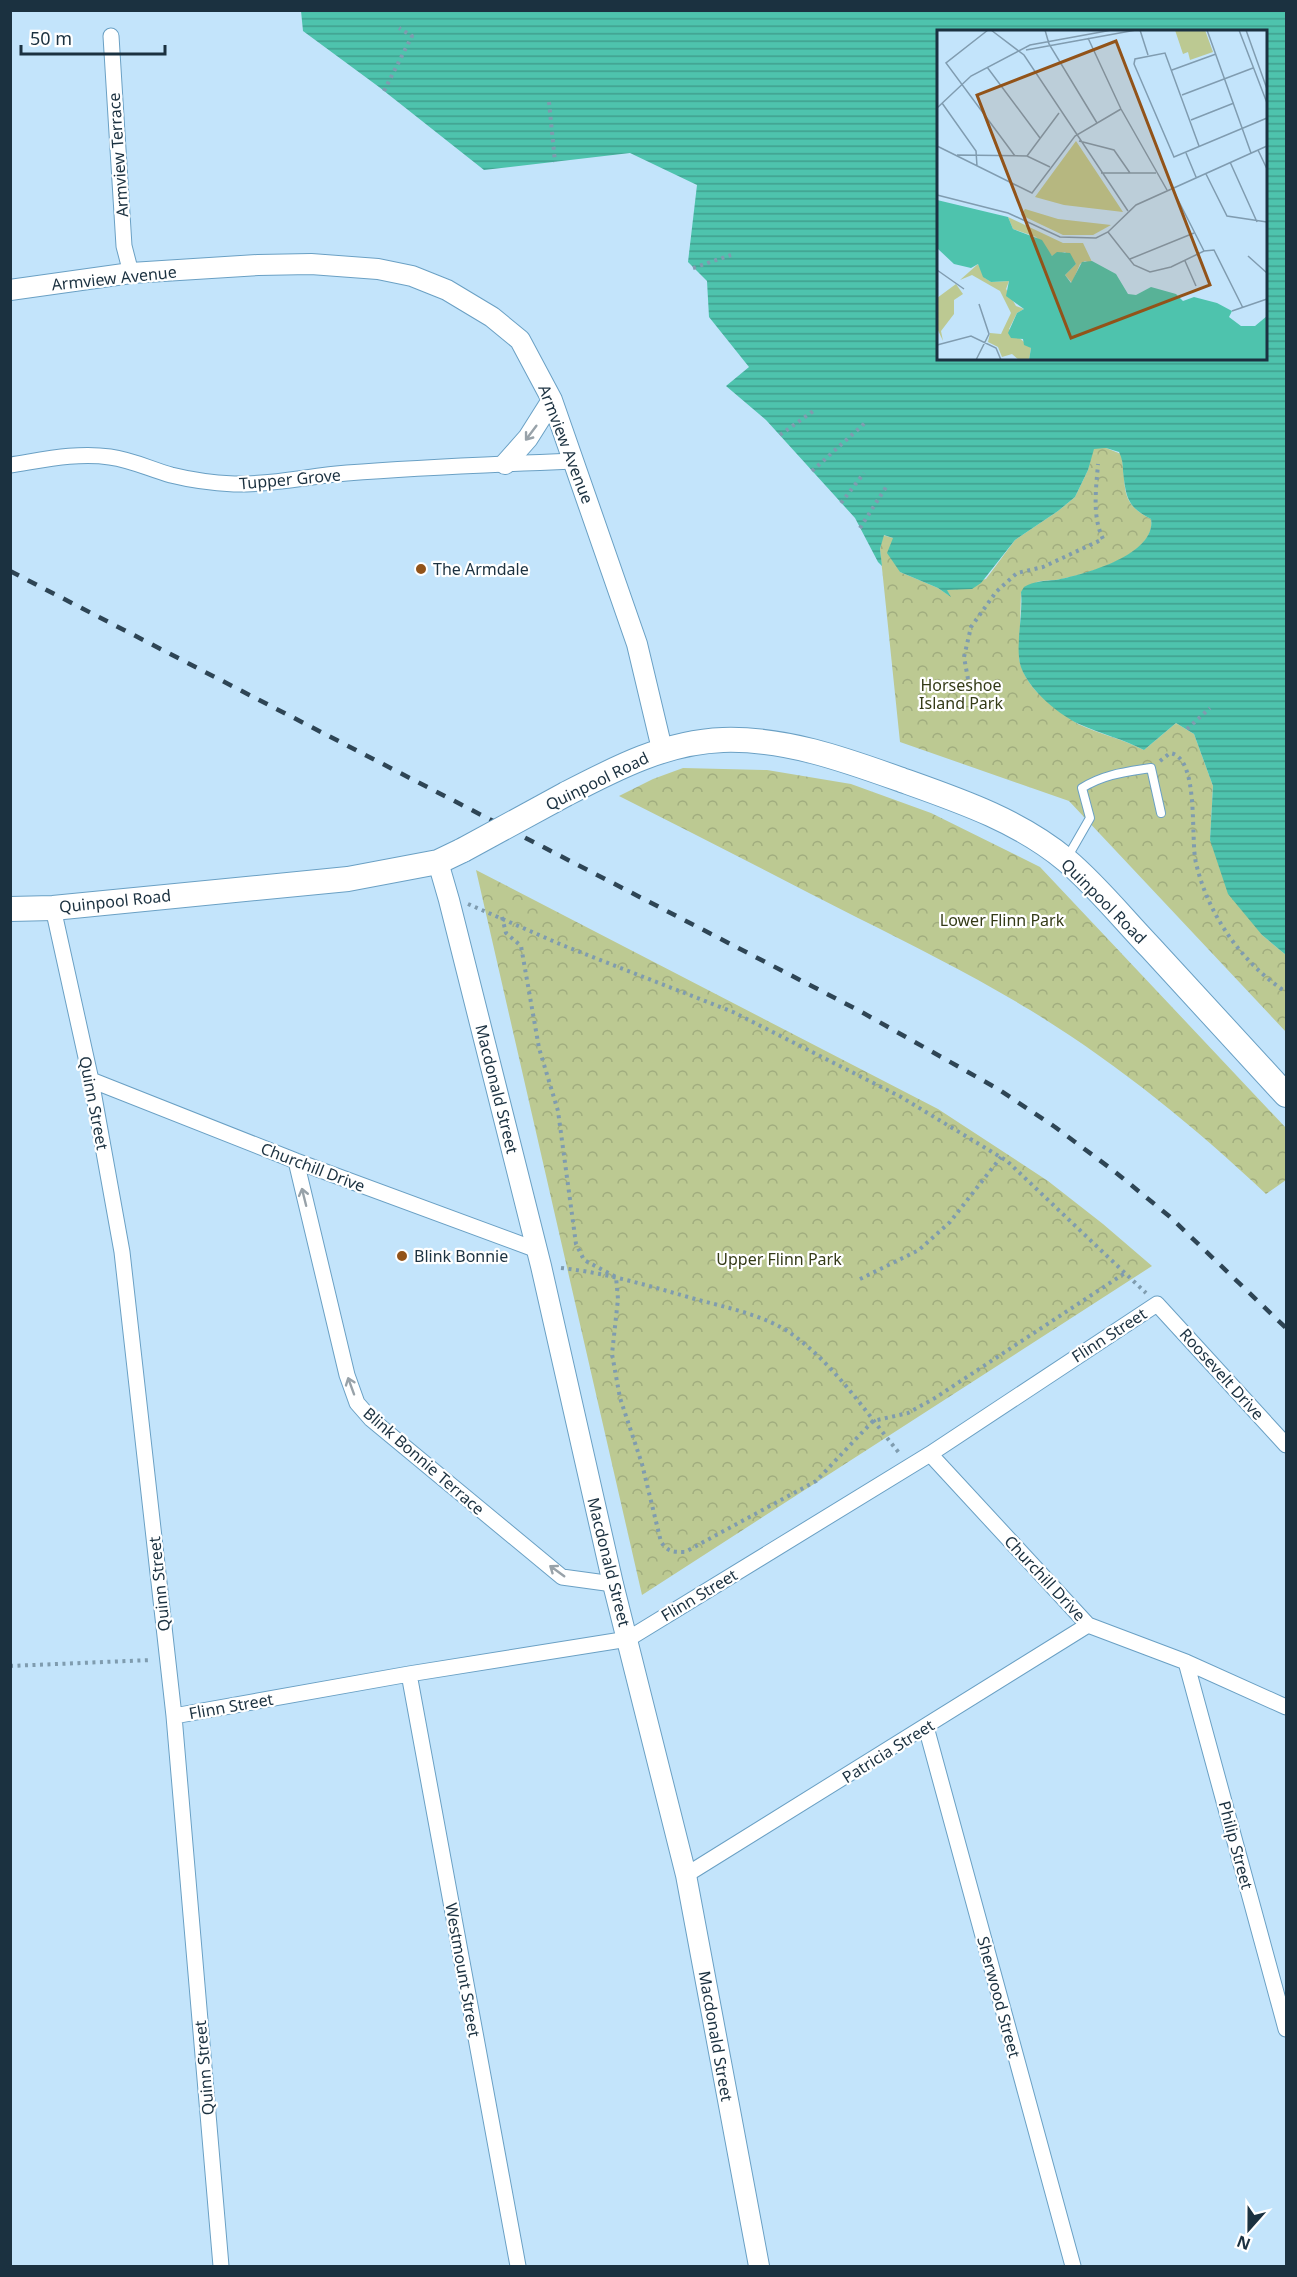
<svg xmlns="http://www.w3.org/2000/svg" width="1297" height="2277" font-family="'Noto Sans',sans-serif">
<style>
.park{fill:url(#park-crowns)}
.water{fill:url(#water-rules);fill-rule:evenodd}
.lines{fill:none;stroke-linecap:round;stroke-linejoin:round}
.service-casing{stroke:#6aa0c4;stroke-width:10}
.minor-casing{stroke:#6aa0c4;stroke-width:17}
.tertiary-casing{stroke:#6aa0c4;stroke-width:22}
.primary-casing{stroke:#6aa0c4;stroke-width:26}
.path{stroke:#7f9caf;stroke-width:4;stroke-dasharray:3 4.5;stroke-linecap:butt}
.service{stroke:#fff;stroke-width:8}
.minor{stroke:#fff;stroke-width:15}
.tertiary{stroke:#fff;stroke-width:20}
.primary{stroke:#fff;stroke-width:24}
.rail{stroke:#2e4555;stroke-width:4.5;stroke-dasharray:10 10;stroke-linecap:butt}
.primary-bridge-casing{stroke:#6aa0c4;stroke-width:26;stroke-linecap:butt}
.primary-bridge{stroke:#fff;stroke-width:24}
.oneway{stroke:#98a2a9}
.poi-dot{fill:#925319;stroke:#fff;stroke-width:2}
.labels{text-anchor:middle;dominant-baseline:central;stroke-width:4.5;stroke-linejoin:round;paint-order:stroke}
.street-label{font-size:16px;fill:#1b3140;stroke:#fff}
.poi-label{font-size:16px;fill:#1b3140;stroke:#fff;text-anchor:start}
.park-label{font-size:16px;fill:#343b17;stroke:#fff}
.inset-road{fill:none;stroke:#809cb0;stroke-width:1.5}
.view{fill:#925319;fill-opacity:0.15;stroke:#925319;stroke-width:3}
.inset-edge{fill:none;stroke:#1b3140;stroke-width:3}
</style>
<defs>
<pattern id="park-crowns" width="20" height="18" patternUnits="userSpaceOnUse" patternTransform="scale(1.5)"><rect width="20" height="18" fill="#bcc992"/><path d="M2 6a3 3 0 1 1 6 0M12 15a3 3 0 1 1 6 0" fill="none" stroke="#a1ad7f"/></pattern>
<pattern id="water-rules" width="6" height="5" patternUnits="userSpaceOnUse" patternTransform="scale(1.5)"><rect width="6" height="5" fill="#4ec3ad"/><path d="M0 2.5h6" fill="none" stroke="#409f8e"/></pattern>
</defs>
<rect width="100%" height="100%" fill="#c3e4fb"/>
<path class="park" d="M 1094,448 L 1106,448 L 1121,454 C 1128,486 1117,502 1151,519 C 1157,556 1084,575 1056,580 C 1050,581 1043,580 1037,582 C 1032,585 1026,589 1021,592 L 1019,659 C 1025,683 1039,696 1059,710 C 1065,714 1071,720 1078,724 C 1099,734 1123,739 1144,750 L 1176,723 L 1194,734 L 1213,786 L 1210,840 L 1262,935 L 1286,955 L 1286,1032 L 1069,801 L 900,742 L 880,549 L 883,535 L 893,538 L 900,572 L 938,588 L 950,596 L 946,589 L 986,579 L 1015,540 L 1058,511 L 1075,497 L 1088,470 L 1092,453 Z
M 683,768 L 767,770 L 851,784 L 931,813 L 1040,867 L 1286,1128 L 1286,1180 L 1266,1194 C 1193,1125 1115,1062 1030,1010 C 974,976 916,947 858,918 C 778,877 699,836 619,796 L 653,779 Z
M 476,870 L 938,1109 L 1048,1181 L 1103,1224 L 1152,1266 L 642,1595 Z"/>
<path class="water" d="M 301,11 L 1286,11 L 1286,955 L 1262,935 L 1228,894 L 1210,840 L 1213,786 L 1194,734 L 1176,723 L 1144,750 C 1123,739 1101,734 1079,724 C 1057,714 1020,683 1019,657 C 1017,636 1023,614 1021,592 L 1024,587 C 1034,581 1044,581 1056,580 C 1083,575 1157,555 1151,519 C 1127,507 1126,497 1123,471 C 1123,464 1122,458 1119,452 L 1106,448 L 1094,449 L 1088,470 L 1075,497 L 1058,511 L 1015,540 L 981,583 L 972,589 L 947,590 L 951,597 L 938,588 L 900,572 L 887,553 L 893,538 L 884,535 L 880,549 L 882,566 L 878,562 L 855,518 L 766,420 L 726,386 L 749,367 L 709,317 L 707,281 L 688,262 L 697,185 L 630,153 L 484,170 L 379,87 L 303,31 ZM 938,32 L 1266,32 L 1266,358 L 938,358 Z"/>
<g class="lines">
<g class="service-casing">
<path id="service" d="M 1067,858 L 1090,818 L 1082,788 C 1104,774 1126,772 1151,768 L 1161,813"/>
</g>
<g class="minor-casing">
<path id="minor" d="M 111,36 L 124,246 L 131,273
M 10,465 C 43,460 77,452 110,457 C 132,460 150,469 171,475 C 191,480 213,483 234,484 C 272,485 309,476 347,473 C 423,467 498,464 574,461
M 53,908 L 91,1080 L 122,1252 L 174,1716 L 221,2266
M 91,1080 L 296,1161 L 537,1250
M 296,1161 L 347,1375 L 357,1403 L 371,1419 L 562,1577 L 613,1584
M 930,1454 L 1088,1625 L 1186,1662 L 1286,1707
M 1186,1662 L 1286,2029
M 409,1674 L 518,2266
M 174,1716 L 409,1674 L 628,1639 L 930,1454 L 1157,1304 L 1286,1445
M 926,1727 L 1073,2266
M 686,1875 L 1088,1625"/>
</g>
<g class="tertiary-casing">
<path id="tertiary" d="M 10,290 L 131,273 L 258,265 L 311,264 L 378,269 L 412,276 L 447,290 L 492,317 L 520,340 L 552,400 L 637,644 L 662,749
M 505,464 L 528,438 L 552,400
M 438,862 L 449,900 L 541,1266 L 613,1584 L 686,1875 L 759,2266"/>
</g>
<g class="primary-casing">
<path id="primary" d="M 566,794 C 616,768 666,742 723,740 C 784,738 843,759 899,779 C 958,800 1018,820 1066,860 C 1097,886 1123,919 1151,948 C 1196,997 1241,1046 1286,1095
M 10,909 L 53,908 L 348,879 L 438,862 L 463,850"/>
</g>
<path class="path" d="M 384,91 L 412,36 L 399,28
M 549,102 L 555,162
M 693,268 L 731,255
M 780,435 L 816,409
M 812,471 L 866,422
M 841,503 L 864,473
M 860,528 L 888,484
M 968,679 L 964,657 L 971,627 L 996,592 L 1017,573 L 1043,567 L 1103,539 C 1092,516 1096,490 1098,464
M 1187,729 L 1210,708
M 1160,761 L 1170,753 C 1200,757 1190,840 1196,863 C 1208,915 1242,963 1286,992
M 468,904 L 562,945 L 733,1012 L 901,1097 L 1007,1161 L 1146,1293
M 502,917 L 506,933 L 521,946 L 539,1048 L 558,1111 L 576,1244 L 584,1260 L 616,1277 L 618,1299 L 612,1354 L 620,1398 L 642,1464 L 661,1542 C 668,1552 673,1552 685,1552 L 816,1481 L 873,1421 L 908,1413 L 935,1398 L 1125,1273
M 561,1268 C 607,1273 650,1286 695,1299 C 725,1307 768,1316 793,1335 C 836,1366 867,1414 900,1454
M 860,1279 L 919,1250 L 950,1222 L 1001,1157
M 10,1666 L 151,1660"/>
<use href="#service" class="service"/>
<use href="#minor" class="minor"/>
<use href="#tertiary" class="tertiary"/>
<use href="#primary" class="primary"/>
<path class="rail" d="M 10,571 L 858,1010 L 998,1089 L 1055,1127 L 1114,1171 L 1169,1216 L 1286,1328"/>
<g class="primary-bridge-casing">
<path id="primary-bridge" d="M 463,850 L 566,794"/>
</g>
<use href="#primary-bridge" class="primary-bridge"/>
</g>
<defs><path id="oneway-shaft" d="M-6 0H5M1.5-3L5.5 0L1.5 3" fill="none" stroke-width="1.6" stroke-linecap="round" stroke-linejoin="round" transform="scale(1.5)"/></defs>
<g class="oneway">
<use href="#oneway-shaft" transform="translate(531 433) rotate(127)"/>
<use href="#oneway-shaft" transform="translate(304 1197) rotate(-104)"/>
<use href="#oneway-shaft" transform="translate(351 1386) rotate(-110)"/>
<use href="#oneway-shaft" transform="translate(557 1571) rotate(-144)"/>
</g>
<g class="poi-dot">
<circle cx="421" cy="569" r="6"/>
<circle cx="402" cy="1256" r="6"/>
</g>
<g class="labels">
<g class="street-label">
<text transform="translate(118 155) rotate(-94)">Armview Terrace</text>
<text transform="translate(114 278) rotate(-6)">Armview Avenue</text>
<text transform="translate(566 444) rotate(69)">Armview Avenue</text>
<text transform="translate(290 479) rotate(-5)">Tupper Grove</text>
<text transform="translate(597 781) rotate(-26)">Quinpool Road</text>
<text transform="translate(115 901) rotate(-6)">Quinpool Road</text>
<text transform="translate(1104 901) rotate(45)">Quinpool Road</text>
<text transform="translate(497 1089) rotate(76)">Macdonald Street</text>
<text transform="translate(94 1103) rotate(79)">Quinn Street</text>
<text transform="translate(313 1167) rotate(21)">Churchill Drive</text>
<text transform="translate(1109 1335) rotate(-33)">Flinn Street</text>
<text transform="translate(1222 1374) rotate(48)">Roosevelt Drive</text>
<text transform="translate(424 1461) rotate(41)">Blink Bonnie Terrace</text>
<text transform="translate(609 1562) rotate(76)">Macdonald Street</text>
<text transform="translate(1045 1578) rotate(47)">Churchill Drive</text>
<text transform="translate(159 1584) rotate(-96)">Quinn Street</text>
<text transform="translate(699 1595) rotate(-31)">Flinn Street</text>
<text transform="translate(231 1706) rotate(-10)">Flinn Street</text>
<text transform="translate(888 1751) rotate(-32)">Patricia Street</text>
<text transform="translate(1236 1845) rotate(75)">Philip Street</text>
<text transform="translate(463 1970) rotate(80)">Westmount Street</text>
<text transform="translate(999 1997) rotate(75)">Sherwood Street</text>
<text transform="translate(716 2036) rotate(80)">Macdonald Street</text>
<text transform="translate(204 2068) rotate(-95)">Quinn Street</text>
</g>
<g class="poi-label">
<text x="433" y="569">The Armdale</text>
<text x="414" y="1256">Blink Bonnie</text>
</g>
<g class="park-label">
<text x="961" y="685">Horseshoe<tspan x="961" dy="18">Island Park</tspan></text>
<text x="1002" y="920">Lower Flinn Park</text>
<text x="779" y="1259">Upper Flinn Park</text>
</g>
</g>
<g transform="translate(937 30)">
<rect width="330" height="330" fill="#c3e4fb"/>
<path d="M 238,0 L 268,0 L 276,22 L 253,30 L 251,22 L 246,24 ZM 139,111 L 186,182 L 127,175 L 98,167 ZM 0,169 L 71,187 L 126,213 L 146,213 L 156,234 L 148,231 L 143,234 L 135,253 L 128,245 L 139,234 L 128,222 L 115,226 L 99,207 L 76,199 L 71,187 ZM 88,179 L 121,189 L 174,195 L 156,205 L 126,205 L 84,185 ZM 41,234 L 48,248 L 54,252 L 72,251 L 69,259 L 79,276 L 87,279 L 80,283 L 72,299 L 94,318 L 92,330 L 82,330 L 75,324 L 65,327 L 61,317 L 51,312 L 53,303 L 64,304 L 74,283 L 63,261 L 35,245 L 23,250 ZM 19,254 L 26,264 L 17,270 L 17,284 L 4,301 L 6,311 L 0,298 L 0,268 Z" fill="#bcc992"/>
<path d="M 0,170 L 71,187 L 76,199 L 105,210 L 115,226 L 120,222 L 133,223 L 139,234 L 128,245 L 134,253 L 145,232 L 155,231 L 179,244 L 191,264 L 199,265 L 214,257 L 239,264 L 246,271 L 257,267 L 280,273 L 295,281 L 292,287 L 304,296 L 318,296 L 330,286 L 330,330 L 92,330 L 94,318 L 87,315 L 86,309 L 74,308 L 71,303 L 80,283 L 87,279 L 69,266 L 72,251 L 54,252 L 46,247 L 41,234 L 34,238 L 17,234 L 0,218 Z" fill="#4ec3ad"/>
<path class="inset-road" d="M 51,0 L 9,33 L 78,126M 54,0 L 87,25 L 191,181M 108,0 L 112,14 L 160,93M 203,0 L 211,25M 270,0 L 314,123M 302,0 L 330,73M 309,0 L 330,59M 151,8 L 184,79 L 230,160M 89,20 L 199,0M 50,37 L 103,108M 235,40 L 279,24M 245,65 L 316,38M 5,73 L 39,121 L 40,136M 0,78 L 34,46 L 93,15 L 175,0M 254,90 L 297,73M 142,111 L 177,120 L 193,143M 0,116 L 95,163 L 138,106 L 184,79M 262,116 L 228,23 L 198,29 L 197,34 L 237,127 L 330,88M 321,120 L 330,139M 249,123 L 259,147M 20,125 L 90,126 L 113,137M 90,126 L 122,83M 293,132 L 320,192M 164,143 L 219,143M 269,144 L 290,186 L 330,192M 235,158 L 267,221M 0,165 L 71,183 L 123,207 L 159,208 L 171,202 L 199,175 L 330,116M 171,202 L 197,235 L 213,242 L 234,237 L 267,221 L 277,220 L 306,278M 311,226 L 330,243M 193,229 L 257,203M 248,231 L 259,256M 0,240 L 27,259M 295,281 L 330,269M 0,315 L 34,306 L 59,318 L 64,330M 39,330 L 52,304 L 42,274"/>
<path class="view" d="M 179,11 L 273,255 L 134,308 L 40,65 Z"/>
<rect width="330" height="330" class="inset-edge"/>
</g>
<rect width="1297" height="2277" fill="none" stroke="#1b3140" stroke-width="24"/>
<g transform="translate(1249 2229) rotate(201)" stroke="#ffffff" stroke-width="4.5" paint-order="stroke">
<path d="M0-4.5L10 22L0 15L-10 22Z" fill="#1b3140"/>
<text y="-9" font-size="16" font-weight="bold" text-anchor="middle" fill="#1b3140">N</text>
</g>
<path d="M21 45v9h144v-9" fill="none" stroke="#1b3140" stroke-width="3"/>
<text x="30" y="45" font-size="18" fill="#1b3140" stroke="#ffffff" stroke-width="4.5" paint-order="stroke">50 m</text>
</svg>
